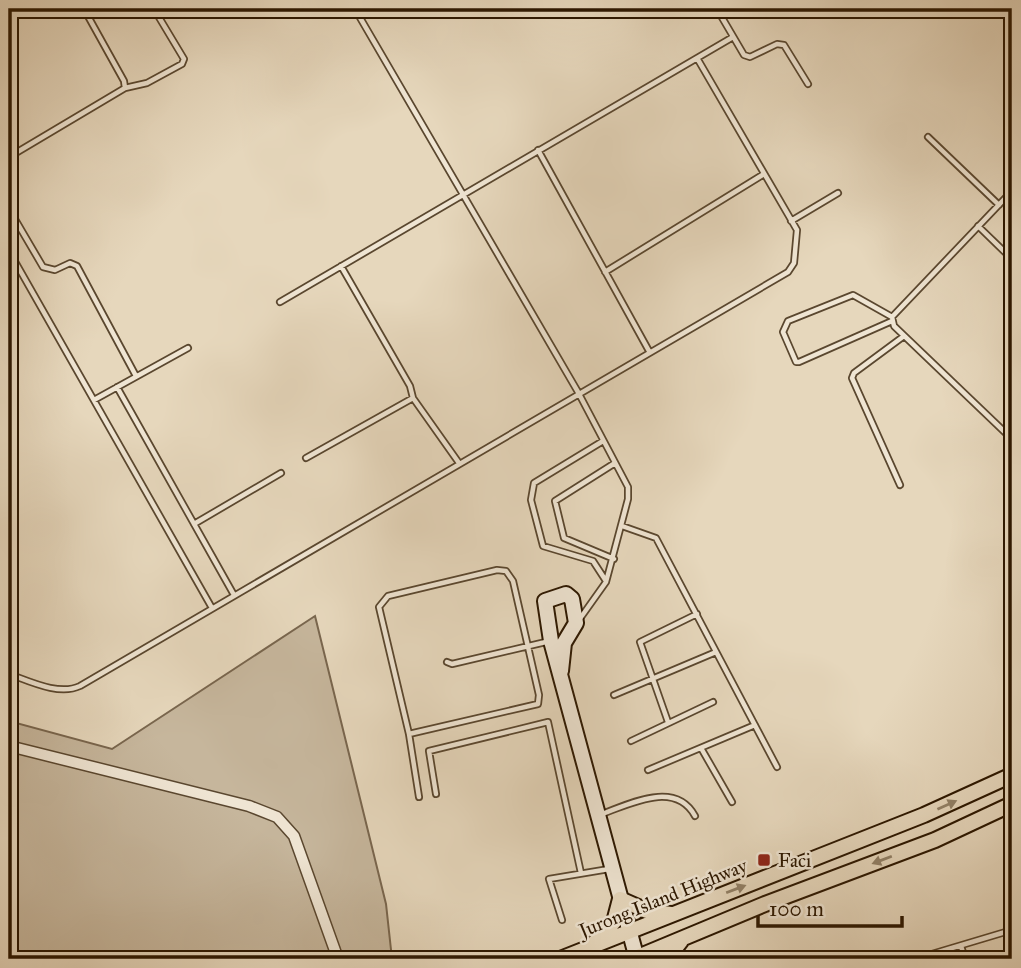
<svg xmlns="http://www.w3.org/2000/svg" width="1021" height="968" font-family="'IM FELL Great Primer',serif">
<style>
.green{fill:#c6b69c;stroke:#79664e;stroke-width:2}
.lines{fill:none;stroke-linecap:round;stroke-linejoin:round}
.lane-casing{stroke:#5a472f;stroke-width:8}
.street-casing{stroke:#5a472f;stroke-width:13}
.secondary-casing{stroke:#2c1700;stroke-width:18}
.primary-casing{stroke:#2c1700;stroke-width:18}
.lane{stroke:#efe5d3;stroke-width:4.5}
.street{stroke:#efe5d3;stroke-width:10}
.secondary{stroke:#efe5d3;stroke-width:14}
.primary{stroke:#e6d7bc;stroke-width:14}
.oneway{fill:#928167}
.poi-dot{fill:#8f2418;stroke:#efe5d3;stroke-width:2.5}
.labels{text-anchor:middle;dominant-baseline:central;stroke-width:5;stroke-linejoin:round;paint-order:stroke}
.poi-label{font-size:19px;fill:#2c1700;stroke:#efe5d3;text-anchor:start}
.street-label{font-size:19px;fill:#2c1700;stroke:#efe5d3}
</style>
<rect width="100%" height="100%" fill="#e6d7bc"/>
<filter id="stains"><feTurbulence type="fractalNoise" baseFrequency=".00286" numOctaves="4"/><feColorMatrix values="0 0 0 0 .2 0 0 0 0 .09 0 0 0 0 .02 0 0 0 .5 -.17"/></filter>
<radialGradient id="worn" r=".72"><stop offset=".6" stop-color="#630" stop-opacity="0"/><stop offset="1" stop-color="#630" stop-opacity=".3"/></radialGradient>
<path class="green" d="M 315,616 L 386,904 L 392,959 L 9,959 L 9,721 L 112,749 Z"/>
<g class="lines">
<g class="lane-casing">
<path id="lane" d="M 84,9 L 124,81 L 125,88
M 355,9 L 578,392 L 628,487 L 628,499 L 606,582 L 579,620
M 717,9 L 744,55 L 750,57 L 777,44 L 784,45 L 808,84
M 928,137 L 999,205
M 538,150 L 649,351
M 9,157 L 125,88 L 147,83 L 182,64 L 184,59 L 154,9
M 1012,191 L 892,317 L 894,326 L 1012,439
M 9,209 L 43,267 L 55,270 L 70,263 L 77,266 L 136,376
M 791,221 L 838,193
M 978,226 L 1012,259
M 9,251 L 212,608
M 341,266 L 410,386 L 413,398
M 605,272 L 764,174
M 280,302 L 733,37
M 892,317 L 853,295 L 788,321 L 783,332 L 796,362 L 799,362 L 892,321
M 117,387 L 234,595
M 94,400 L 188,348
M 603,441 L 534,483 L 531,500 L 543,546 L 593,561 L 606,581
M 306,458 L 413,398 L 459,463
M 900,485 L 852,378 L 854,373 L 904,336
M 194,524 L 281,473
M 622,526 L 656,538 L 777,767
M 614,559 L 564,538 L 555,501 L 615,463
M 447,662 L 452,664 L 550,641
M 9,674 C 29,681 59,696 80,686 L 788,272 L 794,263 L 797,230 L 697,58
M 614,695 L 716,652
M 668,722 L 640,642 L 697,614
M 409,734 L 538,704 L 539,695 L 513,581 L 506,571 L 497,570 L 388,596 L 379,607 L 409,734 L 419,797
M 631,741 L 713,702
M 701,748 L 732,802
M 648,770 L 755,725
M 436,794 L 429,751 L 548,722 L 581,873
M 599,815 C 628,805 675,779 695,816
M 562,920 L 549,879 L 609,869
M 961,946 L 965,959
M 915,959 L 1012,930"/>
</g>
<g class="street-casing">
<path id="street" d="M 9,746 L 249,806 L 277,817 L 294,836 L 338,959"/>
</g>
<g class="secondary-casing">
<path id="secondary" d="M 561,671 L 564,643 L 576,623 L 572,599 L 566,594 L 545,601 L 551,641 L 637,959"/>
</g>
<g class="primary-casing">
<path id="primary" d="M 595,942 L 614,922 L 620,899 L 647,911 L 671,914
M 560,959 L 924,815 L 1012,775
M 633,959 L 765,904 L 935,840 L 1012,804
M 667,959 L 681,941"/>
</g>
<use href="#lane" class="lane"/>
<use href="#street" class="street"/>
<use href="#secondary" class="secondary"/>
<use href="#primary" class="primary"/>
</g>
<defs><path id="oneway-solid" d="M-6-.8H1V-3.2L6.5 0L1 3.2V.8H-6Z" transform="scale(1.75)"/></defs>
<g class="oneway">
<use href="#oneway-solid" transform="translate(947 805) rotate(-24)"/>
<use href="#oneway-solid" transform="translate(882 860) rotate(159)"/>
<use href="#oneway-solid" transform="translate(736 889) rotate(-21)"/>
</g>
<rect class="poi-dot" x="757" y="853" width="14" height="14" rx="3.5"/>
<g class="labels">
<g class="poi-label">
<text x="778" y="860">Faci</text>
</g>
<g class="street-label">
<text transform="translate(663 898) rotate(-22)">Jurong Island Highway</text>
</g>
</g>
<rect width="1021" height="968" fill="none" stroke="#e6d7bc" stroke-width="35"/>
<rect x="10" y="10" width="1000" height="947" fill="none" stroke="#2c1700" stroke-width="3.5"/>
<rect x="18" y="18" width="986" height="933" fill="none" stroke="#2c1700" stroke-width="2"/>
<path d="M758 916v10h144v-10" fill="none" stroke="#2c1700" stroke-width="3.5"/>
<text x="769" y="916" font-size="21" fill="#2c1700" stroke="#efe5d3" stroke-width="5" paint-order="stroke">100 m</text>
<rect width="100%" height="100%" filter="url(#stains)"/>
<rect width="100%" height="100%" fill="url(#worn)"/>
</svg>
